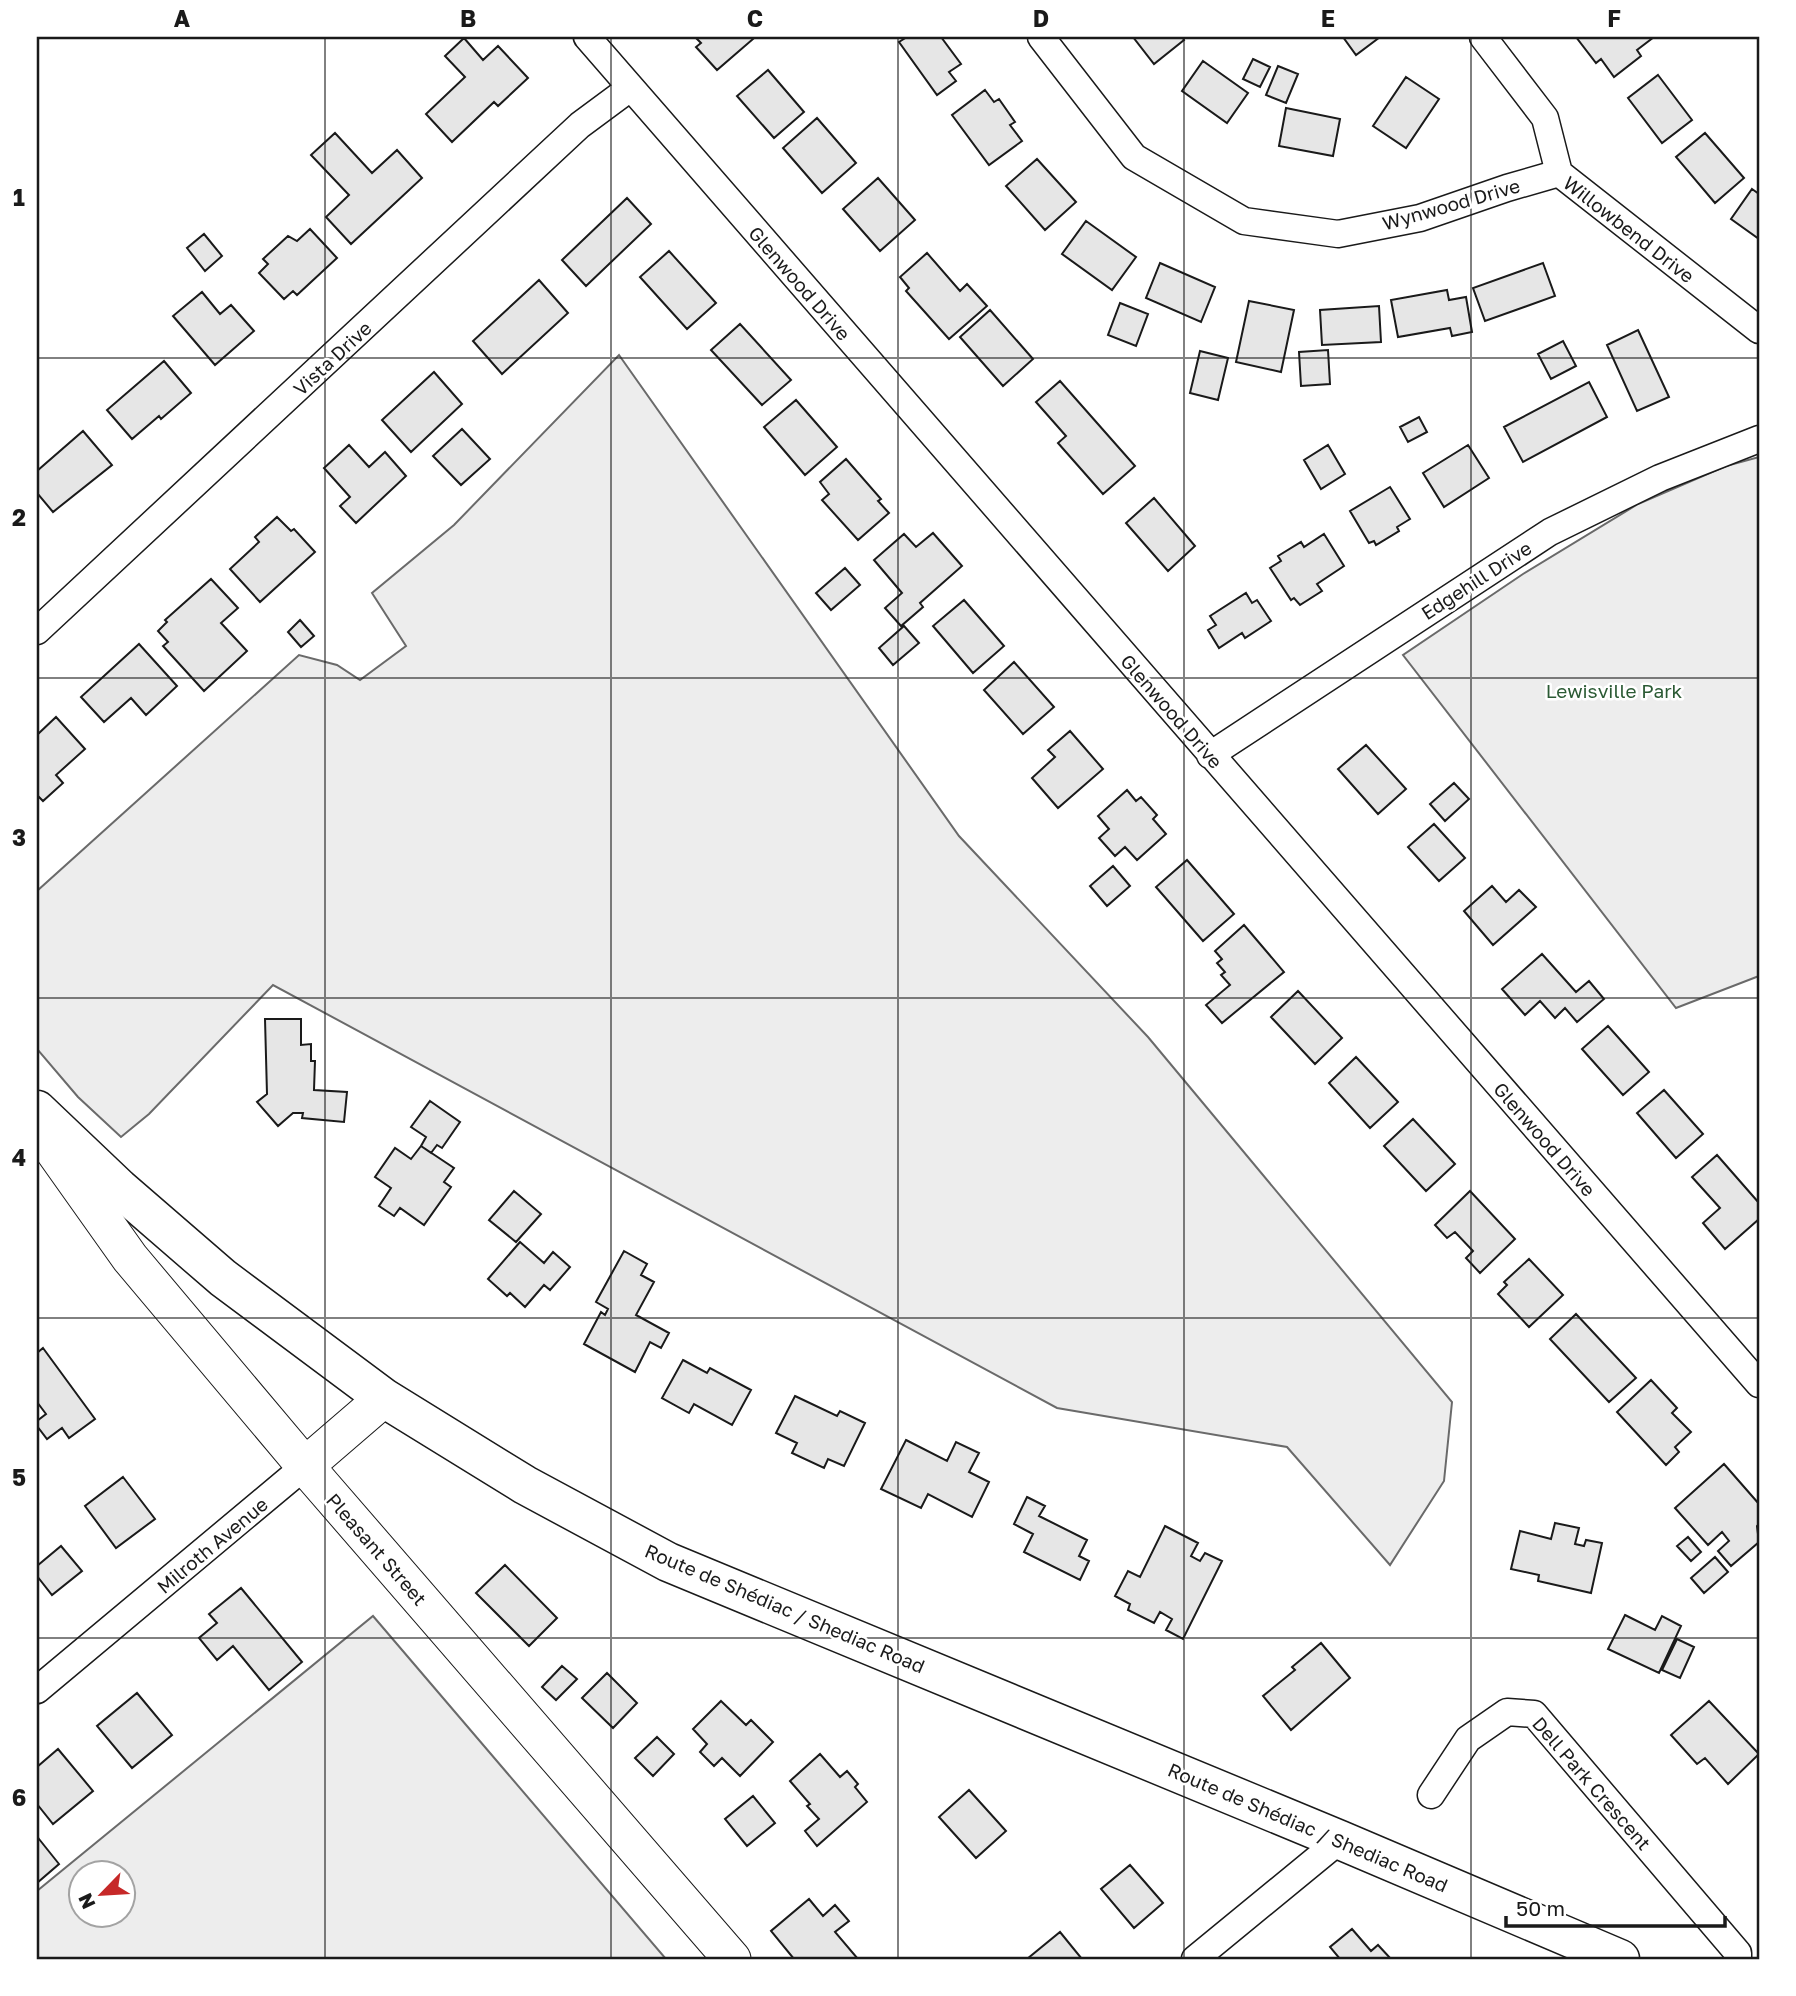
<svg xmlns="http://www.w3.org/2000/svg" width="1796" height="1996" font-family="'Golos Text',sans-serif">
<style>
.built{fill:#ededed;stroke:#6a6a6a;stroke-width:2;fill-rule:evenodd}
.building{fill:#e6e6e6;stroke:#1a1a1a;stroke-width:2}
.lines{fill:none;stroke-linecap:round;stroke-linejoin:round}
.street-casing{stroke:#1a1a1a;stroke-width:29}
.secondary-casing{stroke:#1a1a1a;stroke-width:39}
.primary-casing{stroke:#1a1a1a;stroke-width:41}
.street{stroke:#fff;stroke-width:26}
.secondary{stroke:#fff;stroke-width:37}
.primary{stroke:#fff;stroke-width:38}
.grid{fill:none;stroke:#1a1a1a;stroke-width:2;stroke-opacity:0.55}
.labels{text-anchor:middle;dominant-baseline:central;stroke-width:5;stroke-linejoin:round;paint-order:stroke}
.street-label{font-size:19px;fill:#1a1a1a;stroke:#fff}
.park-label{font-size:19px;fill:#2b5a34;stroke:#fff}
.neatline{fill:none;stroke:#1a1a1a;stroke-width:2.5}
.grid-label{font-size:23px;text-anchor:middle;font-weight:bold;fill:#1a1a1a}
</style>
<rect width="100%" height="100%" fill="#fff"/>
<path class="built" d="M 619,355 L 959,836 L 1148,1037 L 1452,1402 L 1444,1481 L 1390,1565 L 1287,1447 L 1057,1408 L 273,985 L 149,1114 L 121,1137 L 78,1097 L 37,1049 L 37,891 L 299,655 L 337,665 L 360,680 L 406,646 L 372,593 L 454,525 Z
M 1759,457 L 1759,976 L 1676,1008 L 1403,655 L 1523,574 L 1638,504 L 1726,466 Z
M 373,1616 L 666,1959 L 37,1959 L 37,1891 ZM 80,1874 L 122,1874 L 122,1916 L 80,1916 Z"/>
<path class="building" d="M 695,37 L 751,37 L 753,39 L 717,70 L 696,47 L 701,43 Z
M 907,37 L 941,37 L 961,64 L 949,72 L 956,81 L 937,95 L 899,42 Z
M 1133,37 L 1182,37 L 1184,40 L 1154,64 Z
M 1343,37 L 1380,37 L 1356,55 Z
M 1576,37 L 1654,37 L 1637,50 L 1641,56 L 1614,77 L 1601,59 L 1596,63 Z
M 464,38 L 483,60 L 498,46 L 528,78 L 498,106 L 494,102 L 452,142 L 426,114 L 465,77 L 445,56 Z
M 1253,59 L 1270,67 L 1260,87 L 1243,79 Z
M 1203,61 L 1248,93 L 1227,123 L 1182,91 Z
M 1278,66 L 1298,74 L 1286,103 L 1266,95 Z
M 768,70 L 804,112 L 774,138 L 737,96 Z
M 1658,75 L 1692,120 L 1662,143 L 1628,98 Z
M 1406,77 L 1439,99 L 1406,148 L 1373,126 Z
M 985,90 L 994,102 L 999,99 L 1015,122 L 1010,125 L 1022,141 L 989,165 L 952,115 Z
M 1286,108 L 1340,119 L 1333,156 L 1279,146 Z
M 817,118 L 856,163 L 822,193 L 783,148 Z
M 335,133 L 372,173 L 397,150 L 422,178 L 351,244 L 326,217 L 349,195 L 311,155 Z
M 1705,133 L 1744,178 L 1715,203 L 1676,157 Z
M 1037,159 L 1076,202 L 1045,230 L 1006,186 Z
M 878,178 L 915,220 L 880,251 L 843,209 Z
M 1752,189 L 1759,194 L 1759,239 L 1731,219 Z
M 627,198 L 651,224 L 586,286 L 562,260 Z
M 1086,221 L 1136,257 L 1112,290 L 1062,254 Z
M 310,229 L 337,258 L 297,295 L 293,291 L 284,299 L 259,273 L 268,264 L 263,259 L 288,236 L 297,241 Z
M 204,234 L 222,256 L 205,271 L 187,248 Z
M 669,251 L 716,303 L 687,329 L 640,277 Z
M 927,253 L 960,291 L 967,284 L 987,306 L 949,339 L 906,291 L 909,288 L 900,277 Z
M 1160,263 L 1215,287 L 1201,322 L 1146,298 Z
M 1543,263 L 1555,296 L 1485,321 L 1473,288 Z
M 539,280 L 568,313 L 502,374 L 473,341 Z
M 1447,290 L 1449,300 L 1466,297 L 1472,332 L 1452,336 L 1450,328 L 1398,337 L 1391,300 Z
M 202,292 L 220,314 L 231,305 L 254,331 L 215,365 L 173,316 Z
M 1249,301 L 1294,310 L 1281,372 L 1236,362 Z
M 1120,303 L 1148,314 L 1136,346 L 1108,335 Z
M 1379,306 L 1381,342 L 1322,345 L 1320,310 Z
M 990,310 L 1033,359 L 1003,386 L 960,337 Z
M 740,324 L 791,380 L 762,405 L 711,350 Z
M 1638,330 L 1669,397 L 1637,411 L 1607,345 Z
M 1563,341 L 1576,366 L 1551,379 L 1538,354 Z
M 1328,350 L 1330,384 L 1301,386 L 1299,352 Z
M 1200,351 L 1228,358 L 1218,400 L 1190,393 Z
M 164,361 L 191,393 L 161,419 L 159,416 L 132,439 L 107,410 Z
M 434,372 L 462,404 L 411,452 L 382,420 Z
M 1060,381 L 1135,466 L 1103,494 L 1058,443 L 1066,436 L 1036,402 Z
M 1589,382 L 1607,417 L 1523,462 L 1504,427 Z
M 796,400 L 837,447 L 805,475 L 764,427 Z
M 1419,417 L 1427,432 L 1408,442 L 1400,427 Z
M 462,429 L 490,459 L 461,485 L 433,456 Z
M 83,431 L 112,465 L 53,512 L 37,493 L 37,471 Z
M 349,445 L 369,467 L 385,452 L 406,476 L 356,523 L 340,506 L 350,497 L 324,468 Z
M 1328,445 L 1345,474 L 1321,489 L 1304,460 Z
M 1468,445 L 1489,478 L 1444,507 L 1423,473 Z
M 846,459 L 881,499 L 878,501 L 889,513 L 858,540 L 822,500 L 829,494 L 820,482 Z
M 1390,487 L 1410,519 L 1397,527 L 1399,531 L 1376,545 L 1374,541 L 1369,543 L 1350,511 Z
M 1154,498 L 1195,546 L 1168,571 L 1126,523 Z
M 277,517 L 291,531 L 294,529 L 315,552 L 260,602 L 230,569 L 259,542 L 255,537 Z
M 933,533 L 962,566 L 920,603 L 923,607 L 901,626 L 885,608 L 902,593 L 874,560 L 904,534 L 916,547 Z
M 1324,534 L 1344,566 L 1317,584 L 1322,591 L 1300,605 L 1294,598 L 1291,600 L 1270,568 L 1281,561 L 1278,556 L 1301,542 L 1304,547 Z
M 845,568 L 860,585 L 831,610 L 816,593 Z
M 211,579 L 238,608 L 221,623 L 247,651 L 204,691 L 163,646 L 168,642 L 158,631 L 167,622 L 165,620 Z
M 1246,593 L 1252,603 L 1257,600 L 1271,621 L 1245,638 L 1242,633 L 1219,648 L 1208,630 L 1216,625 L 1210,616 Z
M 964,600 L 1004,646 L 973,673 L 933,626 Z
M 300,620 L 314,636 L 301,647 L 288,632 Z
M 904,626 L 919,643 L 893,665 L 879,648 Z
M 139,644 L 177,686 L 146,715 L 131,698 L 104,722 L 81,697 Z
M 1014,662 L 1054,707 L 1023,734 L 984,690 Z
M 56,717 L 85,749 L 56,775 L 63,783 L 43,801 L 37,795 L 37,735 Z
M 1070,731 L 1103,769 L 1058,808 L 1032,778 L 1055,757 L 1048,750 Z
M 1366,745 L 1406,789 L 1378,814 L 1338,769 Z
M 1454,783 L 1469,799 L 1445,821 L 1430,804 Z
M 1127,790 L 1136,801 L 1141,797 L 1157,815 L 1153,819 L 1166,834 L 1137,860 L 1125,847 L 1115,856 L 1099,838 L 1109,829 L 1098,816 Z
M 1434,824 L 1465,858 L 1439,881 L 1408,847 Z
M 1187,860 L 1234,914 L 1203,941 L 1156,887 Z
M 1113,866 L 1130,886 L 1107,906 L 1090,886 Z
M 1492,886 L 1506,902 L 1519,890 L 1536,907 L 1493,945 L 1464,911 Z
M 1244,925 L 1284,972 L 1222,1023 L 1206,1005 L 1230,985 L 1221,975 L 1225,972 L 1217,963 L 1222,959 L 1215,951 Z
M 1542,954 L 1576,992 L 1589,981 L 1604,999 L 1577,1022 L 1565,1008 L 1555,1018 L 1540,1001 L 1525,1015 L 1502,989 Z
M 1298,991 L 1342,1038 L 1315,1064 L 1271,1017 Z
M 265,1019 L 301,1019 L 301,1045 L 311,1044 L 311,1061 L 315,1061 L 314,1090 L 347,1092 L 344,1122 L 302,1118 L 303,1113 L 293,1113 L 278,1126 L 257,1102 L 267,1094 Z
M 1608,1026 L 1649,1072 L 1623,1095 L 1582,1049 Z
M 1356,1057 L 1398,1102 L 1370,1128 L 1329,1083 Z
M 1664,1090 L 1703,1134 L 1676,1158 L 1637,1113 Z
M 430,1101 L 460,1122 L 442,1148 L 437,1145 L 431,1153 L 421,1146 L 426,1137 L 411,1127 Z
M 1413,1119 L 1455,1164 L 1426,1191 L 1384,1146 Z
M 421,1146 L 454,1168 L 444,1182 L 451,1187 L 424,1225 L 400,1208 L 394,1216 L 379,1206 L 391,1188 L 375,1177 L 395,1148 L 411,1159 Z
M 1717,1155 L 1759,1203 L 1759,1219 L 1725,1249 L 1703,1223 L 1720,1208 L 1692,1177 Z
M 514,1191 L 541,1214 L 516,1242 L 489,1220 Z
M 1470,1191 L 1515,1239 L 1480,1273 L 1466,1258 L 1473,1251 L 1455,1232 L 1447,1238 L 1435,1225 Z
M 520,1242 L 544,1263 L 553,1252 L 570,1267 L 550,1290 L 544,1285 L 525,1307 L 510,1293 L 507,1296 L 488,1279 Z
M 624,1251 L 647,1264 L 641,1275 L 654,1282 L 636,1315 L 669,1333 L 661,1348 L 650,1342 L 635,1372 L 584,1344 L 601,1312 L 605,1315 L 608,1309 L 596,1302 Z
M 1529,1259 L 1563,1295 L 1529,1327 L 1498,1294 L 1507,1285 L 1504,1282 Z
M 1576,1314 L 1636,1378 L 1609,1402 L 1550,1339 Z
M 43,1348 L 95,1419 L 69,1438 L 62,1428 L 47,1439 L 37,1426 L 37,1421 L 46,1414 L 37,1402 L 37,1353 Z
M 683,1360 L 707,1373 L 710,1368 L 751,1390 L 732,1425 L 694,1404 L 689,1413 L 662,1398 Z
M 1651,1380 L 1677,1408 L 1672,1413 L 1691,1432 L 1675,1447 L 1679,1452 L 1666,1465 L 1617,1412 Z
M 795,1396 L 837,1416 L 840,1411 L 865,1423 L 844,1466 L 828,1459 L 824,1468 L 792,1453 L 797,1443 L 776,1433 Z
M 906,1440 L 947,1461 L 956,1442 L 979,1453 L 969,1472 L 989,1482 L 972,1517 L 928,1494 L 921,1508 L 881,1489 Z
M 1724,1464 L 1759,1504 L 1759,1524 L 1757,1526 L 1759,1542 L 1731,1566 L 1718,1551 L 1729,1541 L 1722,1532 L 1708,1545 L 1675,1508 Z
M 123,1477 L 155,1519 L 116,1548 L 85,1506 Z
M 1027,1497 L 1045,1506 L 1039,1516 L 1087,1540 L 1079,1556 L 1089,1561 L 1080,1580 L 1024,1552 L 1033,1534 L 1014,1524 Z
M 1555,1523 L 1579,1528 L 1575,1544 L 1584,1546 L 1586,1540 L 1602,1543 L 1591,1593 L 1538,1581 L 1539,1575 L 1511,1569 L 1520,1531 L 1551,1539 Z
M 1165,1526 L 1198,1543 L 1191,1556 L 1200,1561 L 1205,1553 L 1222,1561 L 1183,1639 L 1166,1630 L 1172,1619 L 1160,1612 L 1154,1623 L 1128,1610 L 1130,1604 L 1115,1596 L 1128,1571 L 1140,1577 Z
M 1688,1537 L 1701,1552 L 1691,1561 L 1677,1546 Z
M 61,1546 L 82,1571 L 52,1595 L 37,1576 L 37,1566 Z
M 1715,1557 L 1728,1572 L 1704,1593 L 1691,1578 Z
M 505,1565 L 557,1618 L 529,1646 L 476,1593 Z
M 241,1588 L 302,1662 L 269,1690 L 233,1646 L 217,1660 L 199,1638 L 217,1623 L 209,1614 Z
M 1625,1615 L 1655,1630 L 1662,1616 L 1681,1626 L 1659,1673 L 1608,1649 Z
M 1677,1639 L 1694,1647 L 1680,1678 L 1662,1670 Z
M 1321,1643 L 1350,1678 L 1291,1730 L 1263,1696 L 1295,1670 L 1292,1667 Z
M 562,1666 L 577,1679 L 556,1700 L 542,1687 Z
M 607,1673 L 637,1703 L 613,1728 L 582,1698 Z
M 137,1693 L 172,1735 L 132,1768 L 97,1726 Z
M 721,1701 L 746,1725 L 751,1720 L 773,1742 L 740,1776 L 722,1758 L 714,1766 L 700,1752 L 707,1744 L 693,1729 Z
M 1709,1701 L 1759,1754 L 1728,1784 L 1705,1758 L 1697,1764 L 1671,1735 Z
M 657,1737 L 674,1754 L 653,1776 L 635,1758 Z
M 58,1749 L 93,1791 L 53,1824 L 37,1804 L 37,1767 Z
M 820,1754 L 840,1777 L 847,1771 L 858,1784 L 855,1787 L 867,1802 L 817,1846 L 805,1831 L 819,1819 L 807,1806 L 810,1804 L 790,1781 Z
M 969,1790 L 1006,1831 L 976,1858 L 939,1817 Z
M 753,1796 L 775,1823 L 747,1846 L 725,1819 Z
M 39,1839 L 59,1864 L 37,1883 L 37,1841 Z
M 1130,1865 L 1163,1903 L 1134,1928 L 1101,1889 Z
M 809,1899 L 823,1916 L 835,1905 L 849,1921 L 835,1932 L 858,1959 L 794,1959 L 771,1931 Z
M 1352,1929 L 1371,1951 L 1378,1945 L 1391,1959 L 1340,1959 L 1330,1947 Z
M 1060,1932 L 1082,1959 L 1027,1959 Z"/>
<g class="lines">
<g class="street-casing">
<path id="street" d="M 587,37 L 1759,1384
M 1041,37 L 1134,157 L 1244,221 L 1338,234 L 1420,218 L 1507,188 L 1559,173
M 1483,37 L 1545,118 L 1559,173 L 1759,330
M 37,631 L 580,125 L 630,88
M 1210,755 L 1550,532 L 1660,478 L 1759,439
M 37,1690 L 305,1466
M 1431,1795 L 1468,1739 L 1507,1712 L 1534,1714 L 1738,1953 L 1738,1959
M 1195,1959 L 1340,1840"/>
</g>
<g class="secondary-casing">
<path id="secondary" d="M 37,1127 L 130,1258 L 305,1466 L 732,1959
M 305,1466 L 384,1398"/>
</g>
<g class="primary-casing">
<path id="primary" d="M 37,1110 L 119,1188 L 223,1278 L 384,1398 L 525,1485 L 668,1562 L 1340,1840 L 1620,1959"/>
</g>
<use href="#street" class="street"/>
<use href="#secondary" class="secondary"/>
<use href="#primary" class="primary"/>
</g>
<path class="grid" d="M 325,37 L 325,1959M 611,37 L 611,1959M 898,37 L 898,1959M 1184,37 L 1184,1959M 1471,37 L 1471,1959M 37,358 L 1759,358M 37,678 L 1759,678M 37,998 L 1759,998M 37,1318 L 1759,1318M 37,1638 L 1759,1638"/>
<g class="labels">
<g class="street-label">
<text transform="translate(1451 204) rotate(-16)">Wynwood Drive</text>
<text transform="translate(1629 229) rotate(38)">Willowbend Drive</text>
<text transform="translate(800 283) rotate(49)">Glenwood Drive</text>
<text transform="translate(332 358) rotate(-43)">Vista Drive</text>
<text transform="translate(1476 580) rotate(-33)">Edgehill Drive</text>
<text transform="translate(1172 711) rotate(49)">Glenwood Drive</text>
<text transform="translate(1545 1139) rotate(49)">Glenwood Drive</text>
<text transform="translate(212 1545) rotate(-40)">Milroth Avenue</text>
<text transform="translate(377 1549) rotate(49)">Pleasant Street</text>
<text transform="translate(785 1608) rotate(23)">Route de Shédiac / Shediac Road</text>
<text transform="translate(1592 1783) rotate(49)">Dell Park Crescent</text>
<text transform="translate(1308 1827) rotate(23)">Route de Shédiac / Shediac Road</text>
</g>
<g class="park-label">
<text x="1614" y="690">Lewisville Park</text>
</g>
</g>
<rect width="1796" height="1996" fill="none" stroke="#ffffff" stroke-width="77"/>
<g transform="translate(102 1894) rotate(245)"><circle r="33" fill="#ffffff" stroke="#a3a3a3" stroke-width="2"/>
<path d="M0-5L12 26L0 18L-12 26Z" fill="#c62828"/>
<text y="-10" font-size="19" font-weight="bold" text-anchor="middle" fill="#1a1a1a">N</text>
</g>
<path d="M1506 1916v10h219v-10" fill="none" stroke="#1a1a1a" stroke-width="3.5"/>
<text x="1516" y="1916" font-size="21" fill="#1a1a1a" stroke="#ffffff" stroke-width="5" paint-order="stroke">50 m</text>
<rect x="38" y="38" width="1720" height="1920" class="neatline"/>
<g class="grid-label">
<text x="182" y="27">A</text>
<text x="468" y="27">B</text>
<text x="755" y="27">C</text>
<text x="1041" y="27">D</text>
<text x="1328" y="27">E</text>
<text x="1614" y="27">F</text>
<text x="19" y="206">1</text>
<text x="19" y="526">2</text>
<text x="19" y="846">3</text>
<text x="19" y="1166">4</text>
<text x="19" y="1486">5</text>
<text x="19" y="1806">6</text>
</g>
</svg>
